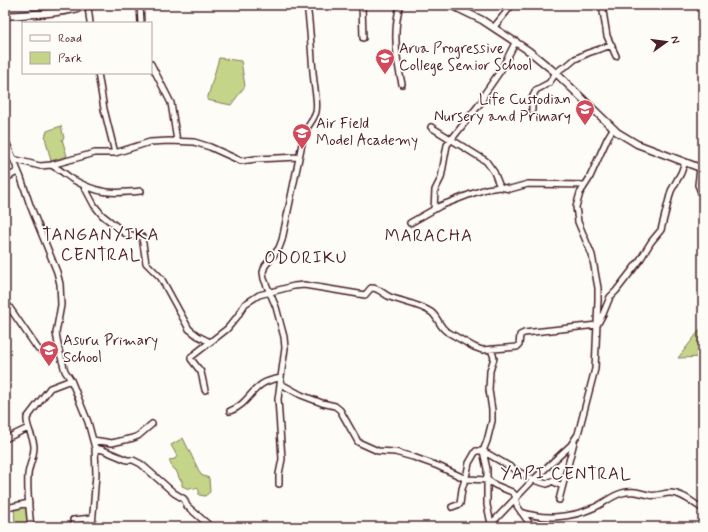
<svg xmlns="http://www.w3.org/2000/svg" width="708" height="532" font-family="Mynerve,sans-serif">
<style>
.green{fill:#c4d489;stroke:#877a5a}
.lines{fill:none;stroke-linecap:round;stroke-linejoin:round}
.minor-casing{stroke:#4a1f2b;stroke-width:8}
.major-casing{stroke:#4a1f2b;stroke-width:9}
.minor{stroke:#fdfcf7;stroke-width:5}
.major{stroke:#fdfcf7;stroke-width:6}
.labels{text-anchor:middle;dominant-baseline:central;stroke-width:3.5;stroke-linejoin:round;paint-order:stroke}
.poi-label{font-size:15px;fill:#4a1f2b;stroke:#fdfcf7;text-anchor:start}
.quarter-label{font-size:17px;letter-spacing:1px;fill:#4a1f2b;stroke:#fdfcf7}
</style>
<rect width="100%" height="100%" fill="#fdfcf7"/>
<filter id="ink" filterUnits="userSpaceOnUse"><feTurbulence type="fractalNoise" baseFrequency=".025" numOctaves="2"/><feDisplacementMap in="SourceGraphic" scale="8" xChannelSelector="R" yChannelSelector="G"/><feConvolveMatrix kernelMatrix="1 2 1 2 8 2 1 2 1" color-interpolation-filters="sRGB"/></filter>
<g filter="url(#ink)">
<path class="green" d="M 219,58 L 241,61 L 245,86 L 231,105 L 207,100 Z
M 61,126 L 64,138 L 62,139 L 67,156 L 51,161 L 45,137 L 47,131 Z
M 703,326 L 703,357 L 678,358 Z
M 183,438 L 201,475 L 209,478 L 210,492 L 205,496 L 199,495 L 199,490 L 196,487 L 194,490 L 191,487 L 189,489 L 182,486 L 182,480 L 180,480 L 176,470 L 175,470 L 171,465 L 169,460 L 175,459 L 177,456 L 171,445 Z
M 25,501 L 28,525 L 21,527 L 15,527 L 14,504 Z"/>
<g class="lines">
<g class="minor-casing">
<path id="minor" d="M 140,5 L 141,23
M 362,5 L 363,38
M 400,5 C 393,30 396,59 402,84
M 602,5 L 607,36 L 616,56
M 88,6 L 90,23
M 494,27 L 512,5
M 151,64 L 171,103 L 177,141
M 98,73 L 104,109 L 115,153 L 150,142 L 169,141 L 194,142 L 210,147 L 241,161 L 256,159 L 299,157
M 532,110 L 532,98 L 536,90 L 549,83 L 556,73 L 562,68 L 568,65 L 575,59 L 588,53 L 612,45
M 431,127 L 486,161 L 494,172 L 500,187
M 5,139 L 21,178 L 30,205 L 57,272 L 60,284 L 61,305 L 56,333 L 59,350 L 65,371 L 71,380 L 88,422 L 95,448 L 96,474 L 92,527
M 13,159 L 40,166 L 51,165 L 95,153 L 115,153
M 51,165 C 58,168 65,174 72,179 C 98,194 112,194 141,191
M 700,168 L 698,185 L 703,197
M 5,179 L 18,171
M 84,186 L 94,205 L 102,215 L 126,234 L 142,237 L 146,263 L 161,278 L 189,329 L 198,336 L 210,342
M 434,209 L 435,190 L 441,178 L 447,145 L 482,101 L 485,93 L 501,70 L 516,41
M 410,223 L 440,206 L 471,194 L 486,189 L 500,187 L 510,189 L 528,184 L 585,185
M 5,301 L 38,349 L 42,351 L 59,350
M 491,349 L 494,358 L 490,371 L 489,390 L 492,410 L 492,421 L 487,441 L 483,451 L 533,480 L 547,484 L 552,481 L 562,486
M 281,384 L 301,395 L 322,403 L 335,406 L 340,410 L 357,440 L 358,442 L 378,451 L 395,452 L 413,457 L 438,466 L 466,479 L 488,480 L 495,485 L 512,492 L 515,495 L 517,506 L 532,527
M 205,390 L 201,372 L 191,359 L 191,357 L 227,329 L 237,317 L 245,304 L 259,295 L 294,286 L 304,285 L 365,295 L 371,288 C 378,287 383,294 390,297 C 403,302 419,304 431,312 C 438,317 439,326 446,331 L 474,347 L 482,350 L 517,347 L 519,345 L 520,335 L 524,333 L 597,325 L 603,314 L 610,297 L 616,291 L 640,260 L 651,242 L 661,230 L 671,191 L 681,173 L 685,162
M 230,411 C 246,405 250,392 262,384 C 268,380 275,379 281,378
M 5,439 L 28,428
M 93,440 L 112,443 L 133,438 L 138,436 L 152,424
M 95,448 L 103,450 L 127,460 L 133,460 L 141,464 L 174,493 L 184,499 L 187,506 L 211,527
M 279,484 L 279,474 L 282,459 L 278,399 L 285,348 L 284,337 L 276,307 L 264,279 L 263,272 L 265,266 L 279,248 L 282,240 L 304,134 C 307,126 314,120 316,112 C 318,102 315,91 314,82 C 311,56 311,31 307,5
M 559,500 L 574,442
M 5,504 L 8,507 L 11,507 L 29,503
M 452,507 L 460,504 L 462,489 L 467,473 L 469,463 L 476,451 L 483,451 L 487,469 L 487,505 L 491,524
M 521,512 C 543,520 571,518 593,508 C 603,504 611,496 622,493 C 633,490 639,493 649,495 C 656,497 663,493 670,493 C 682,493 693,503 703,509
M 73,520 L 92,518
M 31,527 C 29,510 27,492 28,475 C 29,465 34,457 34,447 C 34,437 26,428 27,418 L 50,388 L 71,380
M 491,527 L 491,524 L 533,480 L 571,445 L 578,434 L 595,369 L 598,300 L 598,288 L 592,255 L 578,222 L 576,207 L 580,193 L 589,179 L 608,137 L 613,129"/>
</g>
<g class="major-casing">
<path id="major" d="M 451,5 L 482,20 L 529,51 L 556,73 L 617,132 L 637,144 L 703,169
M 5,16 C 34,14 62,14 89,5"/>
</g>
<use href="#minor" class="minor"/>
<use href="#major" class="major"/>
</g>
</g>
<defs>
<g id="school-pin" transform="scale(1)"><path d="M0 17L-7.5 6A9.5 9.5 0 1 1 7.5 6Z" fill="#d1495b" stroke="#fdfcf7"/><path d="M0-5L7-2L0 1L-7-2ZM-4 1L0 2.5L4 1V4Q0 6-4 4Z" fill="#fff"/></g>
</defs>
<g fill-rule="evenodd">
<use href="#school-pin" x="385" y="58"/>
<use href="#school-pin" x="585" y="109"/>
<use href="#school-pin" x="302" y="133"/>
<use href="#school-pin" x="49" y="350"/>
</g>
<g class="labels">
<g class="poi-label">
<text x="399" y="49">Arua Progressive<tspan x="399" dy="17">College Senior School</tspan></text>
<text x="571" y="100" text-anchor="end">Life Custodian<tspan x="571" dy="17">Nursery and Primary</tspan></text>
<text x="316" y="124">Air Field<tspan x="316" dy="17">Model Academy</tspan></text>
<text x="63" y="341">Asuru Primary<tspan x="63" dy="17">School</tspan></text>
</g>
<g class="quarter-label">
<text x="101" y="235">TANGANYIKA<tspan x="101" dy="20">CENTRAL</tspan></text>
<text x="429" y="236">MARACHA</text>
<text x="306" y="258">ODORIKU</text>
<text x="566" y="474">YAPI CENTRAL</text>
</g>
</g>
<rect width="708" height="532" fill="none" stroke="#fdfcf7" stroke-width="20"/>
<rect x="10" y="10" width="688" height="512" fill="none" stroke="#4a1f2b" stroke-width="1.5" filter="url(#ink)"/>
<rect x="22" y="22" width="130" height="52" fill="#fdfcf7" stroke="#b5a4a5"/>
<rect x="30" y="35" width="20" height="6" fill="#fdfcf7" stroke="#b5a4a5"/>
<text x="58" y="42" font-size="12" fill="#4a1f2b">Road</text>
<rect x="30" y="52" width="20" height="12" fill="#c4d489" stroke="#b5a4a5"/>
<text x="58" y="62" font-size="12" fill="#4a1f2b">Park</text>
<g transform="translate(666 42) rotate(76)" stroke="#fdfcf7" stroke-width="3" paint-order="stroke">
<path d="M0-3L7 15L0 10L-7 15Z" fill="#4a1f2b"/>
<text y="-6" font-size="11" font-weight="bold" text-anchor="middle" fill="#4a1f2b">N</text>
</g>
</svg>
